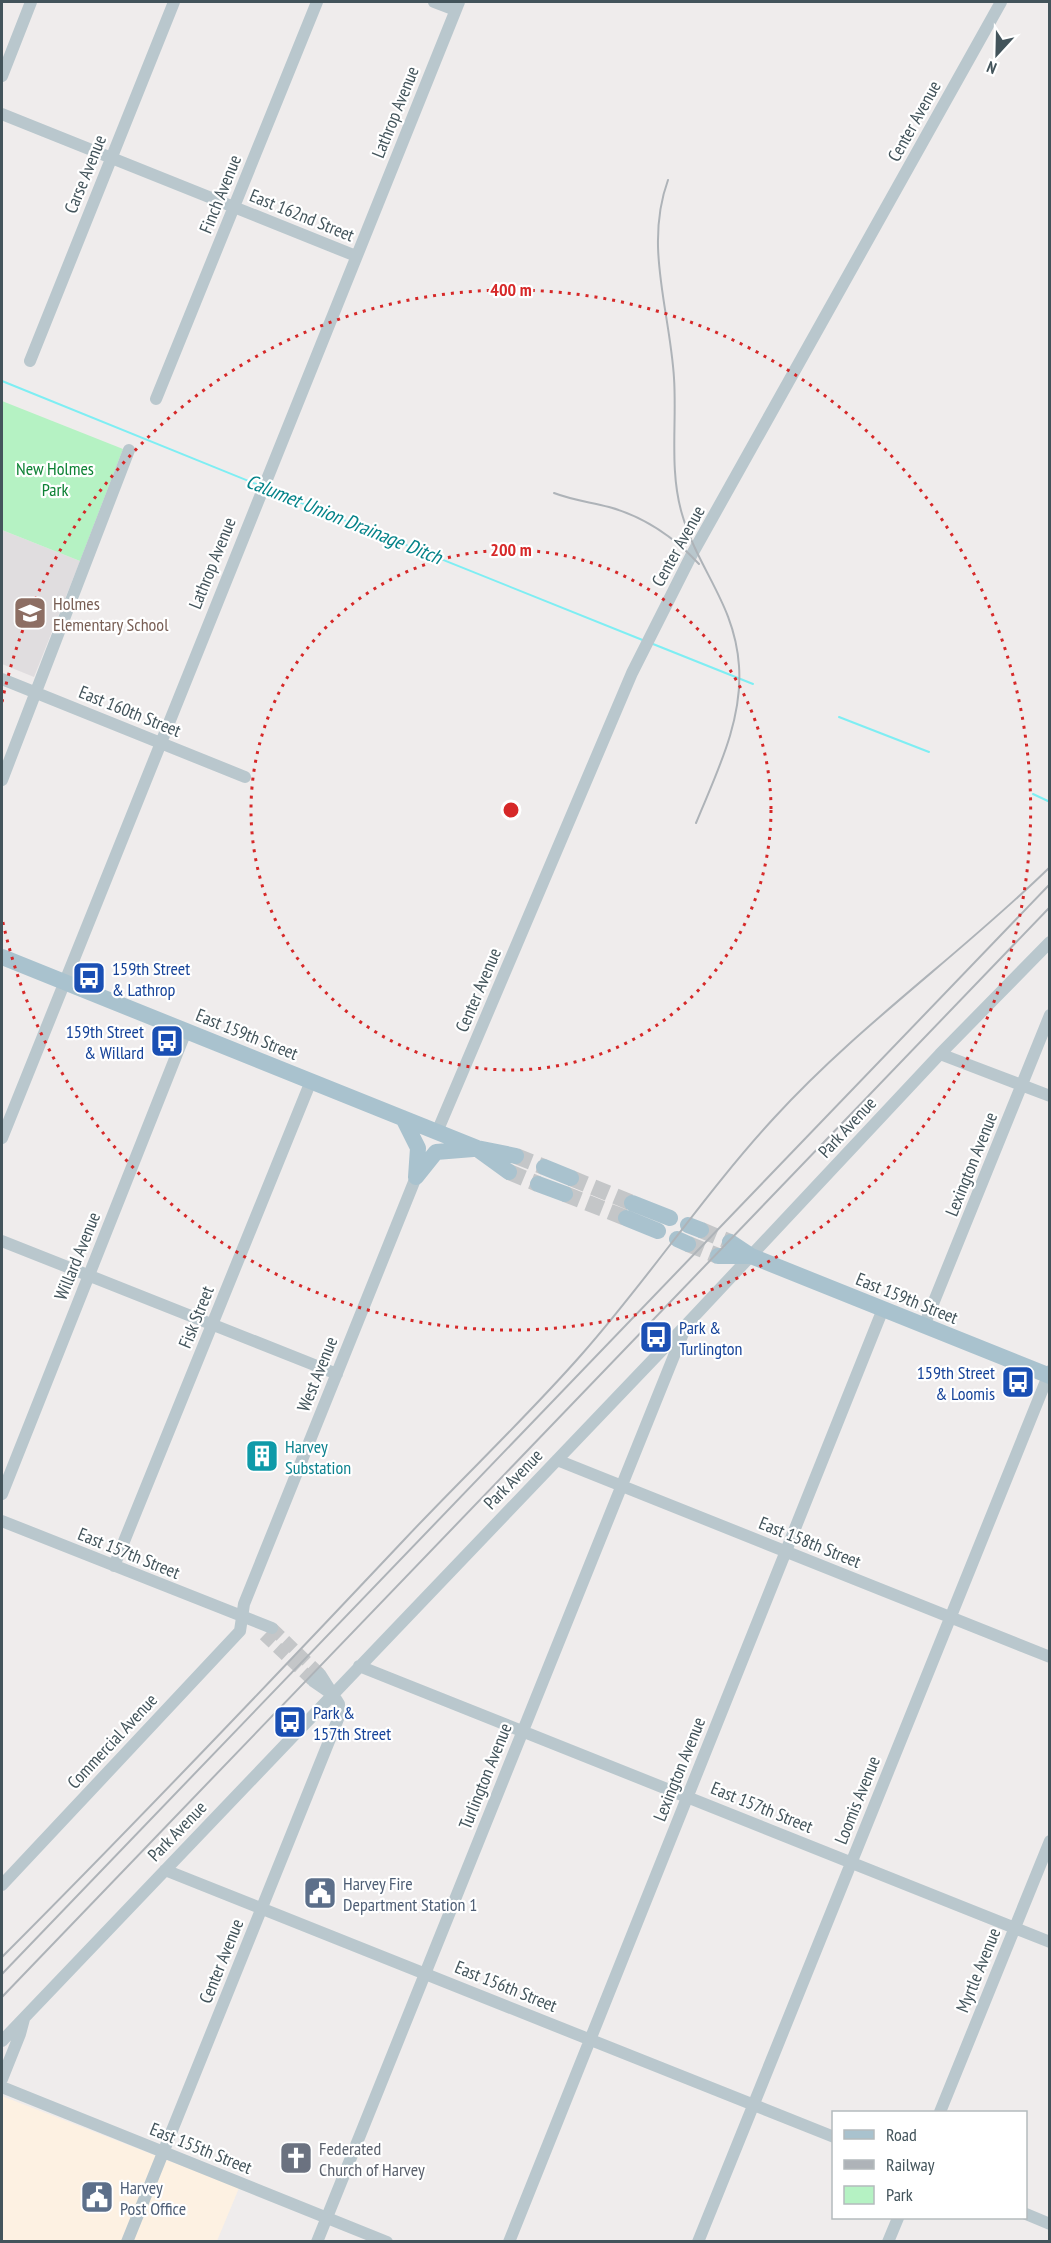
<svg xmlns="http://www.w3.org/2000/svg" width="1051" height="2243" font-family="'PT Sans Narrow',sans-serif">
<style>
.commercial{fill:#fdf1e2}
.education{fill:#e0dddf}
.green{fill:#b5f2c3}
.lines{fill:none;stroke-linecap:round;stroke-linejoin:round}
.stream{stroke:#7eeef3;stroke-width:2}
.minor-tunnel{stroke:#c4c6c8;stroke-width:12;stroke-dasharray:12 6;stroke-linecap:butt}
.major-tunnel{stroke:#c4c6c8;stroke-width:16;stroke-dasharray:16 8;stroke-linecap:butt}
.minor{stroke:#b9c7cd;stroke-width:12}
.major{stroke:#a9c2ce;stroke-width:16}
.rail{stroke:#aeb3b8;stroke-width:2}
.ring{fill:none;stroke:#d62828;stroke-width:3;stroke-dasharray:3 6}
.labels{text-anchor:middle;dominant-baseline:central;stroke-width:4.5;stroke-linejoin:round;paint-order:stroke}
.street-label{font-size:18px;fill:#43545b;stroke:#fff}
.park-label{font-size:18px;fill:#0e8235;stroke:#fff}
.education-label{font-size:18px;fill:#785e54;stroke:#fff;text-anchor:start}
.transit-label{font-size:18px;fill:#164399;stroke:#fff;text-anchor:start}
.culture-label{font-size:18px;fill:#0d838f;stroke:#fff;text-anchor:start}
.service-label{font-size:18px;fill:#4e5e75;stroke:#fff;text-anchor:start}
.worship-label{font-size:18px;fill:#5b616d;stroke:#fff;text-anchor:start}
.water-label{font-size:20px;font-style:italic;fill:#048389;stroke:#fff}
.centre{fill:#d62828;stroke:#fff;stroke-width:3}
.ring-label{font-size:18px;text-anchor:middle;font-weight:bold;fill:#d62828;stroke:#fff;stroke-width:4.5;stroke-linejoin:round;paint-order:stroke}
</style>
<rect width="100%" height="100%" fill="#efecec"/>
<path class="commercial" d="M 2,2096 L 239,2188 L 217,2241 L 2,2241 Z"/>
<path class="education" d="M 2,530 L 80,561 L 34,677 L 2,664 Z"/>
<path class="green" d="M 2,401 L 123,449 L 80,561 L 2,530 Z"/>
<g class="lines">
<path class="stream" d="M 2,381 L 261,486
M 269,490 L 645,641
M 653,644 L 753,684
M 839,717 L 929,752
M 1033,794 L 1050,802"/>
<path class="minor-tunnel" d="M 272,1628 L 320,1674
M 264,1635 L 313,1681"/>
<path class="major-tunnel" d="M 516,1156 L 544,1167
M 509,1172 L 538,1184
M 571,1178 L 632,1203
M 565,1194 L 626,1218
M 701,1230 L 730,1242
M 688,1244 L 718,1256"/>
<path class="minor" d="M 434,2 L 455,10
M 2,76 L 31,2
M 2,114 L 356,256
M 30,361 L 174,2
M 156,399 L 317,2
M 2,679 L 245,777
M 2,780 L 129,450
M 940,1054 L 1050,1096
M 437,1132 L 632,673 L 691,556 L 1001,2
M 2,1138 L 459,2
M 2,1241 L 337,1374
M 924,1326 L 1050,1015
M 557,1460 L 1050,1657
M 2,1494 L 186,1031
M 2,1521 L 272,1628
M 114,1566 L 311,1081
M 359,1666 L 1050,1942
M 313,1681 L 329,1692
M 165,1870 L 834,2137
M 2,1885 L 240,1631 L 244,1604 L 416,1177
M 2,2041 L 687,1324 L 940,1054 L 1050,942
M 2,2079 L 20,2034 L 24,2019
M 2,2087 L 387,2242
M 940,2112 L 1050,1841
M 1026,2214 L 1050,2224
M 127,2242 L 338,1719 L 339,1704 L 320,1674
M 317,2242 L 684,1331
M 509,2242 L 883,1309
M 698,2242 L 1050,1371
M 888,2242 L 898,2218"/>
<path class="major" d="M 2,957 L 477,1148 L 516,1156
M 403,1118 L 418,1148 L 416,1177
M 480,1151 L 509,1172
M 544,1167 L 571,1178
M 416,1177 L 436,1152 L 473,1149
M 538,1184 L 565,1194
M 632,1203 L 670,1218
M 626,1218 L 658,1231
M 688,1225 L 701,1230
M 677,1239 L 688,1244
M 730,1242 L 751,1256 L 1050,1376
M 718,1256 L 751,1256"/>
<path class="rail" d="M 668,180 C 644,246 670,311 674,378 C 677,423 669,470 682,514 C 698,570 735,604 739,666 C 743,721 716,774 696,823
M 554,493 C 572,500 590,502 609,507 C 645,517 674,537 699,564
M 2,1957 C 138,1821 271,1681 403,1541 C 462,1478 525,1419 582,1354 C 649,1278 705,1193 774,1118 C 858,1026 961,954 1050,867
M 2,1974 L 1050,884
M 2,1997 L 1050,907"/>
</g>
<g class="ring">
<circle cx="511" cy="810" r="260"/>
<path d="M2 702A520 520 0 1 1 2 918"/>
</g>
<defs>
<g id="school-square" transform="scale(1.725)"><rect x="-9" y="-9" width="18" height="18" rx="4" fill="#8d6e63" stroke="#fff"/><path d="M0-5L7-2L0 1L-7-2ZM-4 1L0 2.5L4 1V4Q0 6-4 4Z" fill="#fff"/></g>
<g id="bus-square" transform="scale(1.725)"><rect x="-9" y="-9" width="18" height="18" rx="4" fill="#1a4fb4" stroke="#fff"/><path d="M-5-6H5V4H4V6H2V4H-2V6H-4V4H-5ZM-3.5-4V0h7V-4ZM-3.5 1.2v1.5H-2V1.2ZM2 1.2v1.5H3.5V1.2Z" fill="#fff"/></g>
<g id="building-square" transform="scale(1.725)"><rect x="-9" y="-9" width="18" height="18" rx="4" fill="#0f9aa8" stroke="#fff"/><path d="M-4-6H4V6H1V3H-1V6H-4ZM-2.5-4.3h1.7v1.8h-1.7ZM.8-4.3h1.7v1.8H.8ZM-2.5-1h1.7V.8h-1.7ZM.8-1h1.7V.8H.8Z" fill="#fff"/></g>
<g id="civic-square" transform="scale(1.725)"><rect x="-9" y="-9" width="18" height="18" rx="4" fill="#5c6f8a" stroke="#fff"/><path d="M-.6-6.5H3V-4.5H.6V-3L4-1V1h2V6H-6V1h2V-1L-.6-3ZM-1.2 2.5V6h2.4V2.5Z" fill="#fff"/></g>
<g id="church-square" transform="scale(1.725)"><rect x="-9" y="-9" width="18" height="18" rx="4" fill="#6b7280" stroke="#fff"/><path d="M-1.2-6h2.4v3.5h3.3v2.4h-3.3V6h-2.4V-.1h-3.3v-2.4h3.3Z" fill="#fff"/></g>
</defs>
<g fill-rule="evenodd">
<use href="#school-square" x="30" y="613"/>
<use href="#bus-square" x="89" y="978"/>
<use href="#bus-square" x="167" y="1041"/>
<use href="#bus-square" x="656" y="1337"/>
<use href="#bus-square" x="1018" y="1382"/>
<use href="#building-square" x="262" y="1456"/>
<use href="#bus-square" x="290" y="1722"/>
<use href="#civic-square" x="320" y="1893"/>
<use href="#church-square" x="296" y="2158"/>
<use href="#civic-square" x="97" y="2197"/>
</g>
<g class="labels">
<g class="street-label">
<text transform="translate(395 112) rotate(-68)">Lathrop Avenue</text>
<text transform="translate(914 121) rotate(-61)">Center Avenue</text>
<text transform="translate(85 174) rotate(-68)">Carse Avenue</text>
<text transform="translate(220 194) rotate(-68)">Finch Avenue</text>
<text transform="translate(302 215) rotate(22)">East 162nd Street</text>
<text transform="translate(678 546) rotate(-61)">Center Avenue</text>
<text transform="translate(212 563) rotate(-68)">Lathrop Avenue</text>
<text transform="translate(130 711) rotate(22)">East 160th Street</text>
<text transform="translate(478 990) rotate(-67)">Center Avenue</text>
<text transform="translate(247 1034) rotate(22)">East 159th Street</text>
<text transform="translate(847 1127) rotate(-47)">Park Avenue</text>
<text transform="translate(971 1164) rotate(-68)">Lexington Avenue</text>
<text transform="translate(77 1256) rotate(-68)">Willard Avenue</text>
<text transform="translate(907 1298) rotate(22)">East 159th Street</text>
<text transform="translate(196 1317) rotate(-68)">Fisk Street</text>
<text transform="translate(317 1374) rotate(-68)">West Avenue</text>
<text transform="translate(513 1479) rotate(-46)">Park Avenue</text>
<text transform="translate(810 1542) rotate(22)">East 158th Street</text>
<text transform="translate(129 1553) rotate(22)">East 157th Street</text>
<text transform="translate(112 1741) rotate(-47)">Commercial Avenue</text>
<text transform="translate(679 1769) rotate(-68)">Lexington Avenue</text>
<text transform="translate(485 1776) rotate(-68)">Turlington Avenue</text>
<text transform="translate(857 1800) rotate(-68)">Loomis Avenue</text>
<text transform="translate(762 1807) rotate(22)">East 157th Street</text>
<text transform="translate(177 1831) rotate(-46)">Park Avenue</text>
<text transform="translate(221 1961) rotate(-68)">Center Avenue</text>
<text transform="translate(978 1970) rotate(-68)">Myrtle Avenue</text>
<text transform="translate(506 1986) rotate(22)">East 156th Street</text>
<text transform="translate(201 2148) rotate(22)">East 155th Street</text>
</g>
<g class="park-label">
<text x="55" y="468">New Holmes<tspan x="55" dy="21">Park</tspan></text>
</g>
<g class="education-label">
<text x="53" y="603">Holmes<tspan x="53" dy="21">Elementary School</tspan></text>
</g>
<g class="transit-label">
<text x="112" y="968">159th Street<tspan x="112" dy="21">&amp; Lathrop</tspan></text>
<text x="144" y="1031" text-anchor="end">159th Street<tspan x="144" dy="21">&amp; Willard</tspan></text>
<text x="679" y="1327">Park &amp;<tspan x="679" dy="21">Turlington</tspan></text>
<text x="995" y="1372" text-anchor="end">159th Street<tspan x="995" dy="21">&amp; Loomis</tspan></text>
<text x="313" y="1712">Park &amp;<tspan x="313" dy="21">157th Street</tspan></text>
</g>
<g class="culture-label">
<text x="285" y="1446">Harvey<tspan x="285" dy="21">Substation</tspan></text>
</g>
<g class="service-label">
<text x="343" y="1883">Harvey Fire<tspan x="343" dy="21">Department Station 1</tspan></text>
<text x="120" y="2187">Harvey<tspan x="120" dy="21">Post Office</tspan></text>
</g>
<g class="worship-label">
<text x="319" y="2148">Federated<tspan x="319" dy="21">Church of Harvey</tspan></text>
</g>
<g class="water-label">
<text transform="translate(344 519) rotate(22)">Calumet Union Drainage Ditch</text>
</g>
</g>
<circle cx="511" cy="810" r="9" class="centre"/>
<g class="ring-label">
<text x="511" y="296">400 m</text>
<text x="511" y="556">200 m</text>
</g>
<rect width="1051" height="2243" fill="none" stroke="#43545b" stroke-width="6"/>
<rect x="832" y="2111" width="195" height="108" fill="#ffffff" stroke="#b4bbbd" stroke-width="1.5"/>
<rect x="844" y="2130" width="30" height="9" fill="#a9c2ce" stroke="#b4bbbd" stroke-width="1.5"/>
<text x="886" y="2141" font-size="18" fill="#43545b">Road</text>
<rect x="844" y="2160" width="30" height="9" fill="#aeb3b8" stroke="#b4bbbd" stroke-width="1.5"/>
<text x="886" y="2171" font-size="18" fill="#43545b">Railway</text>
<rect x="844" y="2186" width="30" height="18" fill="#b5f2c3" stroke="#b4bbbd" stroke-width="1.5"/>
<text x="886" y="2201" font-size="18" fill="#43545b">Park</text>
<g transform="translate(997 54) rotate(202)" stroke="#ffffff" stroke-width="4.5" paint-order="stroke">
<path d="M0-4.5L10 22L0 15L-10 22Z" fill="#43545b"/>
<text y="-9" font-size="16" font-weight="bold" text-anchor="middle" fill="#43545b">N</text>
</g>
</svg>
